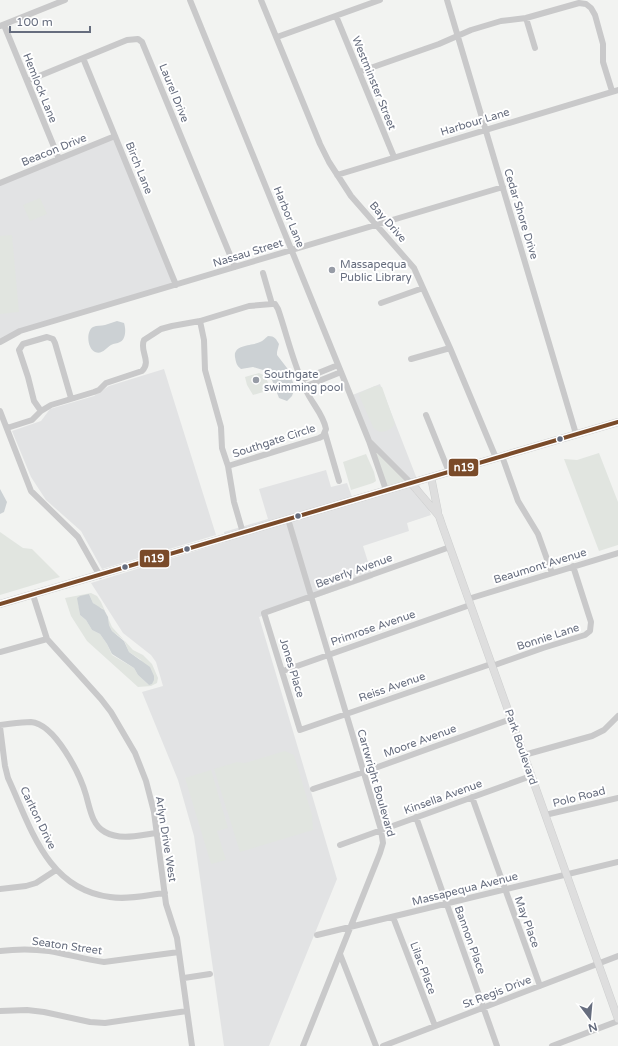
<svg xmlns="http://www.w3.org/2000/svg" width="618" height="1046" font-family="'Varela Round',sans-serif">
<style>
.built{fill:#e2e3e4}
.green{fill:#e1e5e0;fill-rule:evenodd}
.water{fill:#ccd1d4}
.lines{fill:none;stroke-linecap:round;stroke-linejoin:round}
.major-casing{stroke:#cecfcf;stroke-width:8}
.minor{stroke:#c9c9ca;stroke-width:6}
.major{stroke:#dedede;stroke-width:7}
.bus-1-casing{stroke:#fff;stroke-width:7}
.bus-1{stroke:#7a4b2a;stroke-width:4}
.poi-dot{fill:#979ca6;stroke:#fff;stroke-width:1.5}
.bus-dot{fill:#666d7e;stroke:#fff;stroke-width:1.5}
.labels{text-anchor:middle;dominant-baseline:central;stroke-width:4;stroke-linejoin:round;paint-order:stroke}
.street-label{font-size:11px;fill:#666d7e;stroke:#fff}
.poi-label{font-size:11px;fill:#666d7e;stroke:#fff;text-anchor:start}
.line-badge{stroke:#fff;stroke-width:1.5}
.badge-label{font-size:11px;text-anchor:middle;font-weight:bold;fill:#fff}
</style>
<rect width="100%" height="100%" fill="#f2f3f1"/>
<path class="built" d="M 114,137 L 175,284 L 0,340 L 0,184 Z
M 164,369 L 216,535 L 102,569 L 81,531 L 46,500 L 31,477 L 12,431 L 41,421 L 50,409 L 94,396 L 109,386 Z
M 380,384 L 431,515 L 407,523 L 409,531 L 363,546 L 373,578 L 259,617 L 337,879 L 269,1046 L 224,1046 L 194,836 L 178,780 L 142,692 L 163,686 L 156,662 L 151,655 L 123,633 L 91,583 L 225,542 L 224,532 L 268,519 L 259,489 L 326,470 L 331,487 L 347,483 L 353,500 L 385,490 L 350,396 Z"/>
<path class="green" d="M 40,198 L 47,214 L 30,221 L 23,205 Z
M 12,235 L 19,312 L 0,314 L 0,236 Z
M 259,373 C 267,376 268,382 270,390 L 253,395 L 247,385 L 245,377 Z
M 375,386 L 382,387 L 395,424 C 390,432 378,435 373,427 L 359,395 L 360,393 Z
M 371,443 L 410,483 L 387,490 Z
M 599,453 L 618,502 L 618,545 L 599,551 L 564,459 L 577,460 Z
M 366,454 L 374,472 L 376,481 L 373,483 L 351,490 L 343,462 Z
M 0,532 L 23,548 L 32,549 L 60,577 L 0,595 Z
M 91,593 L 97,596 L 101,602 L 112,627 L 133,650 L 143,655 L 152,664 L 158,678 L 157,683 L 151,686 L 138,687 L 87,641 L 71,616 L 65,598 ZM 89,594 L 93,603 L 98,607 L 102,608 L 108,617 L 109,625 L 112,631 L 124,640 L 129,652 L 141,660 L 149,685 L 138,675 L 134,668 L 112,655 L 107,644 L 100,634 L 92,630 L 86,620 L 80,615 L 78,600 Z
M 285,751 L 294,755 L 312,815 L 313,830 L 240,852 L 214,769 L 237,762 L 245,763 Z
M 211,770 L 228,828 L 217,831 L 226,860 L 211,864 L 185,778 Z"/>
<path class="water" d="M 117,321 L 124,323 C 126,329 126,339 120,342 C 117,344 114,343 111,345 C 106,348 102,355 95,352 C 87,348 86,331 93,327 C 97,325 101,326 105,325 C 109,324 113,322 117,321 Z
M 268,336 C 275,336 276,339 279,344 L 277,352 L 277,355 L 287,368 L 295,387 L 292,396 L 287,401 L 279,398 L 272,380 L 263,370 L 253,367 L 241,369 C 237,366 236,363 235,357 C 233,344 253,346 260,342 C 263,341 265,338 268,336 Z
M 0,489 L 7,502 L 4,512 L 0,514 Z
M 89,594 L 93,603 L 104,610 L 108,617 L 109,625 L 112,631 L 124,641 L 129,652 L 150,667 L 154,676 L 154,680 L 152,684 L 149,685 L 138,675 L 134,668 L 112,654 L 107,644 L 100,634 L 92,630 L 86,620 L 80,615 L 77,598 L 80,596 Z"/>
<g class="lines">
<g class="major-casing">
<path id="major" d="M 431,477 L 438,512
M 411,483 L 439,516 L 442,525 L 618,1019
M 0,604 L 618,422"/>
</g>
<path class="minor" d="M 190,0 L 369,441 L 386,490
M 261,0 L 320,144 L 329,162 L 351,196 L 414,268 L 450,348 L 496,458
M 447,0 L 576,434
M 336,16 L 394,157
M 526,18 L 535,48
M 4,25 L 59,159
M 0,26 L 65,0
M 277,37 L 380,0
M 83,58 L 176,285
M 359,72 L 439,44 L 471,30 L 501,21 L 526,18 L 579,3 L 586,4 L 591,8 L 595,15 L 603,44 L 603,62 L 612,91
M 27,81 L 127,40 L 138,39 L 142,42 L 235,267
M 337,175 L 618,90
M 0,183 L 115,136
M 263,273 L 272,304
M 381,303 L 423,288
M 200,321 L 204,340 L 205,370 L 221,427 L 222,448 L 228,466 L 234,502 L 243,533
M 0,342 L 20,331 L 503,187
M 411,359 L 450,348
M 301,380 L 338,365
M 304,387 L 341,372
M 0,411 L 31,491 L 78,537 L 100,576
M 41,411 L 34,401 L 28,377 L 19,350 L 23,344 L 47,337 L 53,339 L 55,343 L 71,398
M 426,415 L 449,472
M 7,428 L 32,420 L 41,411 L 51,405 L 94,392 L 99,390 L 106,383 L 142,371 C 152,361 139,351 144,340 L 161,329 L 172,326 L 200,321 L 249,306 L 272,304 L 275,304 L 278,309 C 287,335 293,363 305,388 C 311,403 323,413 326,429 L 323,436 L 319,438 L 228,466
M 325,433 L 339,481
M 371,443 L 411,483
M 502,456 L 518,501 L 538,534 L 552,573
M 288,519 L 381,830 L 383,843 L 380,853 L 303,1046
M 450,547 L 264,613 L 300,730 L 491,664
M 33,595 L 47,639 L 101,699 L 111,712 L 135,753 L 146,781 L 154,812 L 166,904 L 177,938 L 192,1046
M 468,599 L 618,553
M 0,652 L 47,639
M 492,666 L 543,648 L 585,635 L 590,631 L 591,622 L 573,566
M 283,671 L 470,605
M 0,725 C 10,724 21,722 31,722 C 55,724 80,774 86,795 C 90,809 92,825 105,832 C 121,841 140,835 157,833
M 0,727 L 5,766 L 8,778 C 31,828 47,889 110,897 C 128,900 147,895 165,893
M 524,755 L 592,736 L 604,730 L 618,716
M 313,789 L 364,772 L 511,719
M 472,797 L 540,986
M 545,815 L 618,798
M 416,817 L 497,1046
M 340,845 L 531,776
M 0,889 L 26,886 L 36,883 L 56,870
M 393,917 L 435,1026
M 317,935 L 618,862
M 0,951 C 16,949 33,949 49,951 C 68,954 86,960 104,962 L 179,952
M 340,954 L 376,1046
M 184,978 L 210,974
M 0,1011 L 27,1010 L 44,1012 L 90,1022 L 105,1023 L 187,1011
M 383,1046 L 618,956
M 552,1046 L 618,1021"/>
<use href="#major" class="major"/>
<g class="bus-1-casing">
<path id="bus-1" d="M 0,604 L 618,422"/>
</g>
<use href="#bus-1" class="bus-1"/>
</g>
<g class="poi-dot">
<circle cx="332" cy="270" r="4"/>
<circle cx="256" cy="380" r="4"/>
</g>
<g class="bus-dot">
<circle cx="560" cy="439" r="3.5"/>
<circle cx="298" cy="516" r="3.5"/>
<circle cx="187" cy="549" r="3.5"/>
<circle cx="125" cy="567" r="3.5"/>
</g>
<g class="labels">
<g class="street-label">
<text transform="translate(374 83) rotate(68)">Westminster Street</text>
<text transform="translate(40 88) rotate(68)">Hemlock Lane</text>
<text transform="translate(174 93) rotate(68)">Laurel Drive</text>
<text transform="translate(475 122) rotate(-17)">Harbour Lane</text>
<text transform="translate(54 150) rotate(-22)">Beacon Drive</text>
<text transform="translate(139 168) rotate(68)">Birch Lane</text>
<text transform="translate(521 214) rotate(73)">Cedar Shore Drive</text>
<text transform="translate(289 217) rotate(68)">Harbor Lane</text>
<text transform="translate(388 222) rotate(49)">Bay Drive</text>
<text transform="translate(248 253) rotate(-17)">Nassau Street</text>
<text transform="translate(274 441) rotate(-18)">Southgate Circle</text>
<text transform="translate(540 566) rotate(-17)">Beaumont Avenue</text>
<text transform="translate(354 571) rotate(-20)">Beverly Avenue</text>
<text transform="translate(373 628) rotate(-19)">Primrose Avenue</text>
<text transform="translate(548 637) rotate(-18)">Bonnie Lane</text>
<text transform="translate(292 668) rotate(73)">Jones Place</text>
<text transform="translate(392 687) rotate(-19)">Reiss Avenue</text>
<text transform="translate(420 741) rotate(-20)">Moore Avenue</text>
<text transform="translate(521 747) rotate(71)">Park Boulevard</text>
<text transform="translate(376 783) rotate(74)">Cartwright Boulevard</text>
<text transform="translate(443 797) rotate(-20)">Kinsella Avenue</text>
<text transform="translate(579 797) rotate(-14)">Polo Road</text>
<text transform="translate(38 818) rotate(64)">Carlton Drive</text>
<text transform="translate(166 839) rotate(81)">Arlyn Drive West</text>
<text transform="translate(465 889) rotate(-14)">Massapequa Avenue</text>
<text transform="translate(527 922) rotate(70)">May Place</text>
<text transform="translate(470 940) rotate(70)">Bannon Place</text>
<text transform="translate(67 946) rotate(8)">Seaton Street</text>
<text transform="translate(423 968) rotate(69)">Lilac Place</text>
<text transform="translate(497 992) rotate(-21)">St Regis Drive</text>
</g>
<g class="poi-label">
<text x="340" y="264">Massapequa<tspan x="340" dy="13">Public Library</tspan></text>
<text x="264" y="374">Southgate<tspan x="264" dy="13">swimming pool</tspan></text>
</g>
</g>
<g class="line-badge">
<rect x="448" y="458" width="31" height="19" rx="4" fill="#7a4b2a"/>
<rect x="139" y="549" width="31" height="19" rx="4" fill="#7a4b2a"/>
</g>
<g class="badge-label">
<text x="464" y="471">n19</text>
<text x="154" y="562">n19</text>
</g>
<g transform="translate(590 1018) rotate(164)" stroke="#ffffff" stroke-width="3" paint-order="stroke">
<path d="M0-3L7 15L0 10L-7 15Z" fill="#666d7e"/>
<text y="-6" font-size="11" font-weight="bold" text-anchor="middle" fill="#666d7e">N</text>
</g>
<path d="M10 26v6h80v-6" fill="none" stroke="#666d7e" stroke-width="2"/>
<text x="16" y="26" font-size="12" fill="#666d7e" stroke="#ffffff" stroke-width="3" paint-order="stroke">100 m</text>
</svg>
